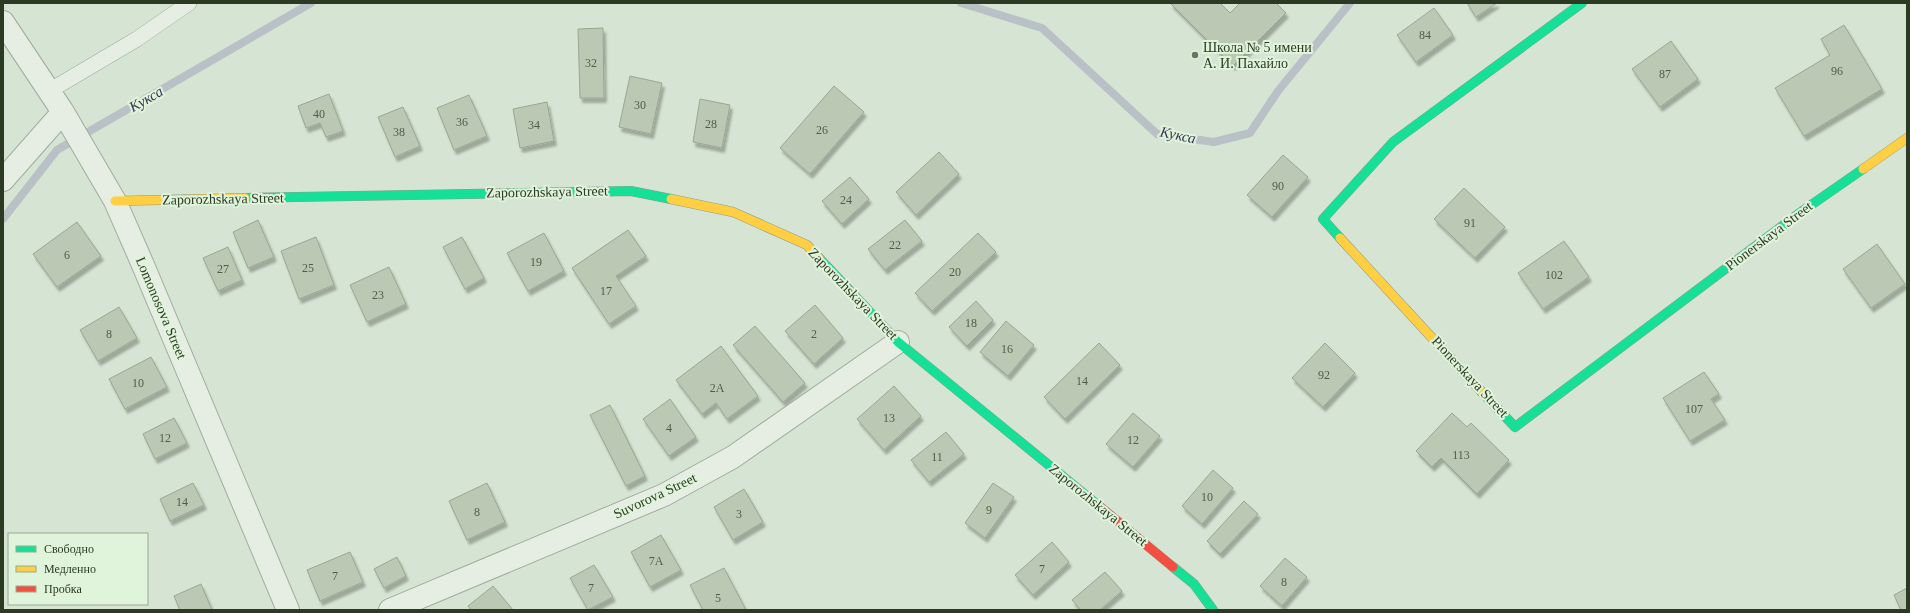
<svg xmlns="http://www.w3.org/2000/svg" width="1910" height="613" font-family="'Times New Roman',serif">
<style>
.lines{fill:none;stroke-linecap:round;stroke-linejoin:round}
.stream{stroke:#b9c0c6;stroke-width:8}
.building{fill:#bbc8b4;stroke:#99a692;filter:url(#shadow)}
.lane-casing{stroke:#a0ab9b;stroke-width:16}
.street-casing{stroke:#a0ab9b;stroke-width:24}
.fast-casing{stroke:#909b8b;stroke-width:10}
.slow-casing{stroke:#909b8b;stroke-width:10}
.jam-casing{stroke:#909b8b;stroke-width:10}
.lane{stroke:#e6eee4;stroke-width:15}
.street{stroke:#e6eee4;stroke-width:22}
.fast{stroke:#16e098;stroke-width:9}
.slow{stroke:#ffcf43;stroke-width:9}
.jam{stroke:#f24e42;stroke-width:9}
.poi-dot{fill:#687661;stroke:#e0f4db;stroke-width:1.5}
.labels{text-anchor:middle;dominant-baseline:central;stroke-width:4;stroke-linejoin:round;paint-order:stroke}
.number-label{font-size:12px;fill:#505e47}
.poi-label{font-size:14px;fill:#2c3a23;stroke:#e0f4db;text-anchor:start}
.street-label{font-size:14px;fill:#2c3a23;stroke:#e0f4db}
.water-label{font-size:15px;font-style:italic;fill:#363458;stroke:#e0f4db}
</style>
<defs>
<filter id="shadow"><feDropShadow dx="2.5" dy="4.5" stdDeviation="1" flood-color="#0004"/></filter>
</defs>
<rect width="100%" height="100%" fill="#d6e5d3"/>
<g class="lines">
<path class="stream" d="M 961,3 L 1042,28 L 1157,134 L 1214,142 L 1250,133 L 1278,91 L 1350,3
M 3,219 L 57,150 L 311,3"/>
</g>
<path class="building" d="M 1170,3 L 1220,3 L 1230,13 L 1240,3 L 1276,3 L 1286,13 L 1233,66 Z
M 1467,3 L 1497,3 L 1476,17 Z
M 1434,8 L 1453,35 L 1416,62 L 1397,35 Z
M 1844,25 L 1882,89 L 1804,136 L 1775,88 L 1830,55 L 1821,39 Z
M 603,28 L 604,98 L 580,98 L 578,29 Z
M 1671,41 L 1698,79 L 1660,107 L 1632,69 Z
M 630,76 L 662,83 L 651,134 L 619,127 Z
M 834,86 L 864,112 L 810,174 L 780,148 Z
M 329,94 L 343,131 L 326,137 L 320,123 L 306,128 L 298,106 Z
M 469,95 L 487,136 L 454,150 L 437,108 Z
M 700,99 L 730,105 L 722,148 L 693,142 Z
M 547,102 L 554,141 L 520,148 L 513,109 Z
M 403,107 L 420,146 L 395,157 L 378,117 Z
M 939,152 L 959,174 L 916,215 L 896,192 Z
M 1283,155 L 1308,177 L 1272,217 L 1247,195 Z
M 850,177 L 869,199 L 842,224 L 822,201 Z
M 1464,188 L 1505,227 L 1475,258 L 1434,219 Z
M 258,220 L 274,257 L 248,268 L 233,232 Z
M 905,220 L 922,241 L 885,270 L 868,249 Z
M 77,222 L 101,256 L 57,287 L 33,254 Z
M 628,230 L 646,256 L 616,276 L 636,306 L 609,324 L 572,268 Z
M 544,233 L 564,271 L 528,291 L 507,253 Z
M 978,233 L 996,252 L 932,311 L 915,293 Z
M 316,237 L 334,285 L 299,299 L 281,251 Z
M 462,237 L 484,278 L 465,289 L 443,247 Z
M 1564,241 L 1589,277 L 1543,309 L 1518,273 Z
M 1877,244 L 1905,284 L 1871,308 L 1843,269 Z
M 228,247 L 242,280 L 218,291 L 203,258 Z
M 389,267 L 406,304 L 367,322 L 350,285 Z
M 976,301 L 993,320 L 967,346 L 949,327 Z
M 815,305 L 843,338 L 814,364 L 785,331 Z
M 119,307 L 137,338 L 98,361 L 80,330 Z
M 1006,321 L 1034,345 L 1008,376 L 980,352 Z
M 755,326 L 805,383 L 783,402 L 733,345 Z
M 1099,343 L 1120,365 L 1065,419 L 1044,397 Z
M 1325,343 L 1355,373 L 1323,407 L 1292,378 Z
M 721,346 L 758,396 L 727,419 L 716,403 L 702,414 L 676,380 Z
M 151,357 L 167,387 L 125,409 L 109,379 Z
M 1704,372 L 1719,394 L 1711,399 L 1725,420 L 1690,441 L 1663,398 Z
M 894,386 L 921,416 L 884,450 L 857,419 Z
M 670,399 L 696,437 L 669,456 L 643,419 Z
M 610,405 L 645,476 L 626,486 L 590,415 Z
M 1133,413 L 1160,436 L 1133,467 L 1106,444 Z
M 1452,413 L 1467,427 L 1471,423 L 1509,460 L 1477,494 L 1441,458 L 1432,467 L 1416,451 Z
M 174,418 L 187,443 L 155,459 L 143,434 Z
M 946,432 L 964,454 L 929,482 L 911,460 Z
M 1213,470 L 1233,488 L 1202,524 L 1182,506 Z
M 193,483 L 204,505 L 170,521 L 160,499 Z
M 487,483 L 505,522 L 467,540 L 449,501 Z
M 993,483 L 1014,497 L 985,538 L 965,523 Z
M 744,489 L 763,522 L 733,540 L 714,507 Z
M 1244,501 L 1258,514 L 1220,554 L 1207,541 Z
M 661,535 L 681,570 L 650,587 L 631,552 Z
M 1052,542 L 1069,562 L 1033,595 L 1015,575 Z
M 350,552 L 363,582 L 320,601 L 307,570 Z
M 397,557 L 406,576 L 384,588 L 374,569 Z
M 1285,558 L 1307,577 L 1282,606 L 1260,586 Z
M 594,565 L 613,597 L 588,610 L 570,578 Z
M 724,568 L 746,610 L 703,610 L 690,585 Z
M 1105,572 L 1122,591 L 1100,610 L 1081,610 L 1072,600 Z
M 201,584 L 212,610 L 180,610 L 174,596 Z
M 493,586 L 513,610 L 471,610 L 468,606 Z
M 1907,588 L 1907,610 L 1901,610 L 1894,595 Z"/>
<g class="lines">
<g class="lane-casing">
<path id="lane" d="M 49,91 L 137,39 L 189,3"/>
</g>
<g class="street-casing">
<path id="street" d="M 3,22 L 63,112 L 115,201 L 143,265 L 288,610
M 3,180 L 63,112
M 390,610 L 664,495 L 733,457 L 898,342"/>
</g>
<g class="fast-casing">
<path id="fast" d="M 245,198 L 631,191 L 671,199
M 1340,238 L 1323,219 L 1393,142 L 1582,3
M 819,258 L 898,342 L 1099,506
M 1481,391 L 1515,427 L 1801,212 L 1863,169
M 1173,567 L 1194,584 L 1213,610"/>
</g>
<g class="slow-casing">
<path id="slow" d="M 1863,169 L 1907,138
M 671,199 L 733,212 L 807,245 L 819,258
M 115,201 L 245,198
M 1340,238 L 1481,391"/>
</g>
<g class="jam-casing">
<path id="jam" d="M 1099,506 L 1173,567"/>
</g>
<use href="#lane" class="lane"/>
<use href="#street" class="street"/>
<use href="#fast" class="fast"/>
<use href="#slow" class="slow"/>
<use href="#jam" class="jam"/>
</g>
<circle class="poi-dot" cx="1195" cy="55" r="4"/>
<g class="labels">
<g class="number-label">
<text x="1425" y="35">84</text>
<text x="591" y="63">32</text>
<text x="1837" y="71">96</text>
<text x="1665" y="74">87</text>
<text x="640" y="105">30</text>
<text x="319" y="114">40</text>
<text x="462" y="122">36</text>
<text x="711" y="124">28</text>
<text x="534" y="125">34</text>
<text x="822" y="130">26</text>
<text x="399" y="132">38</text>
<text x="1278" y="186">90</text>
<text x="846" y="200">24</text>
<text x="1470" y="223">91</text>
<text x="895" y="245">22</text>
<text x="67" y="255">6</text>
<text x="536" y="262">19</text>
<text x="308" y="268">25</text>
<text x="223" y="269">27</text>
<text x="955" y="272">20</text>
<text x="1554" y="275">102</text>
<text x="606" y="291">17</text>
<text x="378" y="295">23</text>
<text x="971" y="323">18</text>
<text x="109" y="334">8</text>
<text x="814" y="334">2</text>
<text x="1007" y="349">16</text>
<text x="1324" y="375">92</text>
<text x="1082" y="381">14</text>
<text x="138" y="383">10</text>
<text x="717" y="388">2А</text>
<text x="1694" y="409">107</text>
<text x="889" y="418">13</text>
<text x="669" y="428">4</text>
<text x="165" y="438">12</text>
<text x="1133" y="440">12</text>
<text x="1461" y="455">113</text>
<text x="937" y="457">11</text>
<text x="1207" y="497">10</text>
<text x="182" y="502">14</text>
<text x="989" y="510">9</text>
<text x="477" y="512">8</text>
<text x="739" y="514">3</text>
<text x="656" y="561">7А</text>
<text x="1042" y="569">7</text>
<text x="335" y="576">7</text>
<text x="1284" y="582">8</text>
<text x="591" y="588">7</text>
<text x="718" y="598">5</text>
</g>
<g class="poi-label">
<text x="1203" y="47">Школа № 5 имени<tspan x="1203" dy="16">А. И. Пахайло</tspan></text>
</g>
<g class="street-label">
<text transform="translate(547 192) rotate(-1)">Zaporozhskaya Street</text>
<text transform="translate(223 199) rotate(-1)">Zaporozhskaya Street</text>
<text transform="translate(1769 236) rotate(-37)">Pionerskaya Street</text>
<text transform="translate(853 294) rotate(46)">Zaporozhskaya Street</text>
<text transform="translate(161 308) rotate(67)">Lomonosova Street</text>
<text transform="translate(1470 377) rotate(47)">Pionerskaya Street</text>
<text transform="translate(655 496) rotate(-25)">Suvorova Street</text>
<text transform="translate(1098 505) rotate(39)">Zaporozhskaya Street</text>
</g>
<g class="water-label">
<text transform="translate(146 99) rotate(-30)">Кукса</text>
<text transform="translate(1178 135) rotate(12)">Кукса</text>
</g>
</g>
<rect width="1910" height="613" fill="none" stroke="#2c3a23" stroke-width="8"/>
<rect x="8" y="533" width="140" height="72" fill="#e0f4db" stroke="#98aa91"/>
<rect x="16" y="546" width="20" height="6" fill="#16e098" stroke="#98aa91"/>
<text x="44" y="553" font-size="12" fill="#2c3a23">Свободно</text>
<rect x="16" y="566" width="20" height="6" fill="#ffcf43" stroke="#98aa91"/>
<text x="44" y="573" font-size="12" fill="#2c3a23">Медленно</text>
<rect x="16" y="586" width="20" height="6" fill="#f24e42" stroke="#98aa91"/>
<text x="44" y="593" font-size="12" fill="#2c3a23">Пробка</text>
</svg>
